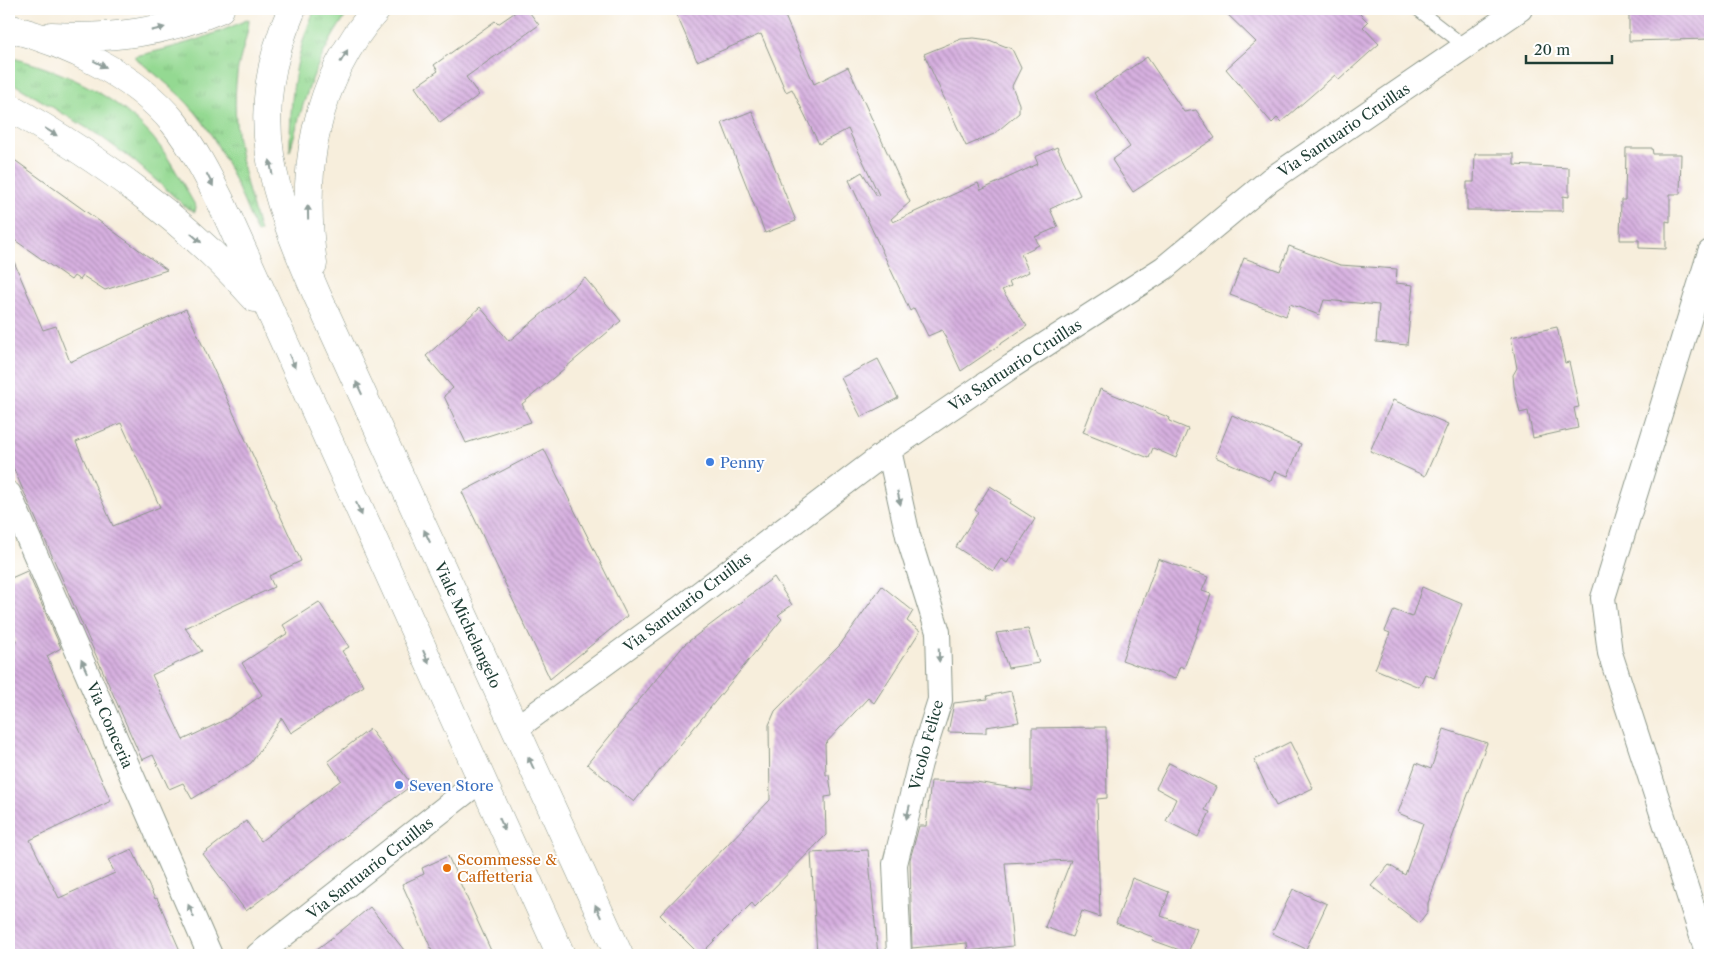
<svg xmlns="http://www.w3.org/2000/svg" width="1719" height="964" font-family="'Libre Caslon Text',serif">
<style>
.grass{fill:url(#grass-tufts);stroke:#5a8b63}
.building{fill:url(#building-back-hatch);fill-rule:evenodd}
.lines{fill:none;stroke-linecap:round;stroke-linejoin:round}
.service-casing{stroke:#8b9688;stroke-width:14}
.minor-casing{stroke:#8b9688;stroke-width:26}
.tertiary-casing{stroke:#8b9688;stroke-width:29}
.service{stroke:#fff;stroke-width:12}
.minor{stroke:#fff;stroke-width:24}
.tertiary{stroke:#fff;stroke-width:28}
.oneway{fill:#8f9e9a}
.shop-dot{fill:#3f7fe0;stroke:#fff;stroke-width:2}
.food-dot{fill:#e8710a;stroke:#fff;stroke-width:2}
.labels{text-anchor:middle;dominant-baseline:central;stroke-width:4;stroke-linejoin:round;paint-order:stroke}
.street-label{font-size:15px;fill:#1f3d34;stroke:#fff}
.shop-label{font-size:15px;fill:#366cbe;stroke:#fff;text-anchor:start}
.food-label{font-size:15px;fill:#c56008;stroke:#fff;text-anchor:start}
</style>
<defs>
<pattern id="grass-tufts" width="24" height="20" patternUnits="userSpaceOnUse" patternTransform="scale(1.25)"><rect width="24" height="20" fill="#94d992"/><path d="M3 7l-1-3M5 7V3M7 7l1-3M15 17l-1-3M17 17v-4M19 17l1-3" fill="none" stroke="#7fbb7e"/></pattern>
<pattern id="building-back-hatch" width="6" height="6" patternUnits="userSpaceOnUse" patternTransform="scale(1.25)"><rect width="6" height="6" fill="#d7b0e0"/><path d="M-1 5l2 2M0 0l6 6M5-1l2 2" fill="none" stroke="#ae90b6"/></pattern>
</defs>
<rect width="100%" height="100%" fill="#fff"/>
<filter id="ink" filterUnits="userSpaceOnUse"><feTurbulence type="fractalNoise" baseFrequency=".02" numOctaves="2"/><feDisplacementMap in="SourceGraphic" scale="10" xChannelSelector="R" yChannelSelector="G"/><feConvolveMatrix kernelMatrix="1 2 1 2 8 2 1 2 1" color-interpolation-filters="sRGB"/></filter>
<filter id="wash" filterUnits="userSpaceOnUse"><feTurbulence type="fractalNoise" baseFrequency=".0096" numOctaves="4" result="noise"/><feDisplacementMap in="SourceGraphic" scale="20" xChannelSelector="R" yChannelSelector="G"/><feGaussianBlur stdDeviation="1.12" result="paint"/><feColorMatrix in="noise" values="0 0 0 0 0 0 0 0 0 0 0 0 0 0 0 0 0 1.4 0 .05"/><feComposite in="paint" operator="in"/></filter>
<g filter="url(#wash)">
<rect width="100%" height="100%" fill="#f7eedc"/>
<path class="grass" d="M 315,9 L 351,9 C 318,52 303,100 290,152 C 290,100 294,56 315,9 Z
M 249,19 C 249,33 239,58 237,74 C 230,129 245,180 260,232 L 257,233 C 241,196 226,155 203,122 C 185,97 159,77 135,58 L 135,56 C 175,48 212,36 249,19 Z
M 9,57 C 60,70 109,91 146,130 C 167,151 181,181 196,207 L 195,212 L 187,208 L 133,160 L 100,136 L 9,81 Z"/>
<g id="blocks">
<path class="building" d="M 520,9 L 527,9 L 539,25 L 466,77 L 479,95 L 440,123 L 415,87 L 438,71 L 434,65 L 495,21 L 498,24 Z
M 674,9 L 782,9 L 814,84 L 848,67 L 910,202 L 891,219 L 893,222 L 978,183 L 981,190 L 1038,164 L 1035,157 L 1057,147 L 1080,195 L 1050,209 L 1058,227 L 1035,237 L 1039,245 L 1021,254 L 1029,272 L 1009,281 L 1011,286 L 1002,290 L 1027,326 L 961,371 L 942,330 L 928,336 L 914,308 L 910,311 L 849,180 L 862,172 L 877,196 L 879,195 L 848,129 L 819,144 L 792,89 L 786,92 L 761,34 L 697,61 Z
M 1222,9 L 1355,9 L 1368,22 L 1363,27 L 1379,44 L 1339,80 L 1335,75 L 1281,122 L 1277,118 L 1272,123 L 1226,69 L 1256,42 Z
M 1629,9 L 1710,9 L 1710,39 L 1629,41 Z
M 974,38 L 989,40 L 1012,49 L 1021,68 L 1012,86 L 1019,104 L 1019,113 L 994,134 L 966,146 L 924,54 L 961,39 Z
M 1147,57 L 1184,112 L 1196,110 L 1215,138 L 1133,192 L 1112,160 L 1130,147 L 1094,93 Z
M 752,111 L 796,221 L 765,233 L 722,123 Z
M 1626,148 L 1652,148 L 1653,154 L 1681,154 L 1680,194 L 1670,194 L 1670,222 L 1666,221 L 1666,249 L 1639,248 L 1639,240 L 1620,240 L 1621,200 L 1625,200 Z
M 1475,154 L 1514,154 L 1514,165 L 1569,168 L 1569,197 L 1563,196 L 1563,211 L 1467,210 L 1467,182 L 1474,182 Z
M 9,156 L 167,270 L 105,290 L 83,276 L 80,280 L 74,276 L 71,280 L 9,236 Z
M 1289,246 L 1340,265 L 1397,269 L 1396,283 L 1413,285 L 1407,345 L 1376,342 L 1379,305 L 1324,300 L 1319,315 L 1290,304 L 1286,316 L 1230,295 L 1244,258 L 1280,271 Z
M 9,250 L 43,330 L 56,326 L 70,362 L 186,309 L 301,561 L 269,576 L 274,587 L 185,628 L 202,651 L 152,675 L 183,740 L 229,718 L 262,695 L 242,663 L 288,633 L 283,625 L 319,602 L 349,647 L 342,651 L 364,686 L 291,733 L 282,718 L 251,763 L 192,799 L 183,783 L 169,789 L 153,755 L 142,760 L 9,458 ZM 121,423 L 160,507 L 113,526 L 76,442 Z
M 585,278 L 621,321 L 522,404 L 531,422 L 466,443 L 444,396 L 453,388 L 426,356 L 480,307 L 509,341 Z
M 1557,327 L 1565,363 L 1569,362 L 1579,407 L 1574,408 L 1578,428 L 1533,438 L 1528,411 L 1520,413 L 1514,386 L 1513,375 L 1517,368 L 1511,337 Z
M 878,359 L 898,398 L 861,417 L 841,378 Z
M 1100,389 L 1170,418 L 1169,421 L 1188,429 L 1176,458 L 1153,448 L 1149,458 L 1083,432 Z
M 1393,400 L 1448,424 L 1425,476 L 1370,451 Z
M 1232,415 L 1301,444 L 1288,476 L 1275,471 L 1271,481 L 1215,457 Z
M 544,449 L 627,616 L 550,679 L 462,492 Z
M 990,486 L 1012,500 L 1010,503 L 1035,519 L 1007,563 L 1001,559 L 993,571 L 956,547 L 978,512 L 975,510 Z
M 1158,559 L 1208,577 L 1202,591 L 1211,594 L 1184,668 L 1180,666 L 1175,679 L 1122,660 Z
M 27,571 L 61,648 L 47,656 L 111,801 L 30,840 L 59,898 L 115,873 L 108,860 L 132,849 L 155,899 L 157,898 L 182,955 L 9,955 L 9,644 L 16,641 L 9,624 L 9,579 Z
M 774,577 L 792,605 L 778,615 L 782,619 L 634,802 L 587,764 L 685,644 Z
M 882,586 L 913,611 L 907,621 L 920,631 L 874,703 L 868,698 L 825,744 L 826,775 L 829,775 L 832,796 L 825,797 L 826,835 L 755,907 L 752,903 L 700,955 L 660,915 L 770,800 L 769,725 L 775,711 L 840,645 Z
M 1422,587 L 1462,604 L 1434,678 L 1425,674 L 1419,687 L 1375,669 L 1390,633 L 1385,631 L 1394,610 L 1412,617 Z
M 1028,629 L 1039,663 L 1008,668 L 996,633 Z
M 1011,691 L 1019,722 L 986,727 L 986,733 L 948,732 L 954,703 L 988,699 L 987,696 Z
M 1106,727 L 1107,798 L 1097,799 L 1100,917 L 1082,911 L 1072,937 L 1045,927 L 1071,860 L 1005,863 L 1013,946 L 968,951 L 967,943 L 912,948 L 910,859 L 919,826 L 926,826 L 931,781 L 976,782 L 1032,791 L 1032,728 Z
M 370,729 L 412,785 L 246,911 L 203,854 L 246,821 L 261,841 L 341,780 L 328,761 Z
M 1444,729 L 1487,743 L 1428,903 L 1428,911 L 1419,923 L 1371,886 L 1389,865 L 1405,875 L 1423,823 L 1398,813 L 1416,763 L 1431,769 Z
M 1290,742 L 1313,788 L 1276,806 L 1254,760 Z
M 1169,763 L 1216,787 L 1205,810 L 1210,812 L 1198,837 L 1166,821 L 1176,799 L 1156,788 Z
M 868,850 L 878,955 L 817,955 L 811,853 Z
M 448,856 L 456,874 L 493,955 L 434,955 L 402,884 L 424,874 L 422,868 Z
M 1132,878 L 1169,892 L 1161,916 L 1197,929 L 1188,953 L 1152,940 L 1153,937 L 1116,923 Z
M 1293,889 L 1327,904 L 1306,949 L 1272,933 Z
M 370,907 L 408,955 L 309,955 L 342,930 Z"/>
</g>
</g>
<g filter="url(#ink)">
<use href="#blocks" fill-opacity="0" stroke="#8b9688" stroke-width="1"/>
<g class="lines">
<g class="service-casing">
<path id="service" d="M 1417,9 L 1466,47"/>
</g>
<g class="minor-casing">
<path id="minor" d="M 889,450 L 908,536 L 938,632 L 940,700 L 920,763 L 895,864 L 899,955
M 9,494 L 210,955
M 515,729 L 674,613 L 889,450 L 1012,366 L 1164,268 L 1270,180 L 1520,9
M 258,955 L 482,779
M 1708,955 L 1610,653 L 1603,598 L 1710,252"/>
</g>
<g class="tertiary-casing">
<path id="tertiary" d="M 292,9 C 244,117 273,194 317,295 L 619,955
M 9,28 C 67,43 135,75 174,123 C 193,147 207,174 221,202 L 561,955
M 51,36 C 110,39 165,33 220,9
M 9,107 C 100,159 185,219 255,298
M 313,264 C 300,173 314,80 377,9"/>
</g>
<use href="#service" class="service"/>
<use href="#minor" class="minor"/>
<use href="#tertiary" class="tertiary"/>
</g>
<defs><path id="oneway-solid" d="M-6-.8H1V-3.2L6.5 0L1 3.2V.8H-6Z" transform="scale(1.25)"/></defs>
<g class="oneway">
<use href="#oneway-solid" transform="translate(158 29) rotate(-14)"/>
<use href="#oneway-solid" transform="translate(344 56) rotate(-60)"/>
<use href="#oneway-solid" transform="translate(100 64) rotate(27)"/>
<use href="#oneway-solid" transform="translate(51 132) rotate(32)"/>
<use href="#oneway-solid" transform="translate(271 167) rotate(-100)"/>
<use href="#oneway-solid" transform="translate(210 180) rotate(63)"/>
<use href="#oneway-solid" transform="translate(308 212) rotate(-91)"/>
<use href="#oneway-solid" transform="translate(196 238) rotate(41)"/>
<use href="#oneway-solid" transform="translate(292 361) rotate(66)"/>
<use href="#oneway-solid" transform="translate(359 388) rotate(-115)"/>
<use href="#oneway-solid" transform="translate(899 498) rotate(77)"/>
<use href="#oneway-solid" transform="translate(359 509) rotate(66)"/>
<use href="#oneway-solid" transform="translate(427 536) rotate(-115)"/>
<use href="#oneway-solid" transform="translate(939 655) rotate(88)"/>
<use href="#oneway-solid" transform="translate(426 657) rotate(66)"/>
<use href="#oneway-solid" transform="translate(84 666) rotate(-114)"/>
<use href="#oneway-solid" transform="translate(531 763) rotate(-115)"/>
<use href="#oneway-solid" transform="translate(908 812) rotate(104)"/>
<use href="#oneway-solid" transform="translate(502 824) rotate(66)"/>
<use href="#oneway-solid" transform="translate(191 911) rotate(-114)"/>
<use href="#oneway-solid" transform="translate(598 911) rotate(-114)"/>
</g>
</g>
<g class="shop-dot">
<circle cx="710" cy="462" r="5"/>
<circle cx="399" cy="785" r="5"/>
</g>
<circle class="food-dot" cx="447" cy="868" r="5"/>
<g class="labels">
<g class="street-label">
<text transform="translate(1344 130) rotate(-34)">Via Santuario Cruillas</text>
<text transform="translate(1015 365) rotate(-33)">Via Santuario Cruillas</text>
<text transform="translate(687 602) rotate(-37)">Via Santuario Cruillas</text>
<text transform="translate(468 625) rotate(65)">Viale Michelangelo</text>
<text transform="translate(110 725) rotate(66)">Via Conceria</text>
<text transform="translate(926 745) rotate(-75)">Vicolo Felice</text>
<text transform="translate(370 868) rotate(-38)">Via Santuario Cruillas</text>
</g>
<g class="shop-label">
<text x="720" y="462">Penny</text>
<text x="409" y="785">Seven Store</text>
</g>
<g class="food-label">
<text x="457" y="859">Scommesse &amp;<tspan x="457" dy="17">Caffetteria</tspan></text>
</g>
</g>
<rect width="1719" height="964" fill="none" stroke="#fff" stroke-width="30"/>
<path d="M1526 55v8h86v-8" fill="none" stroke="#1f3d34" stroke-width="2.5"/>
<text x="1534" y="55" font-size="15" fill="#1f3d34" stroke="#ffffff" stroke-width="4" paint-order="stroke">20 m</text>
</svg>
